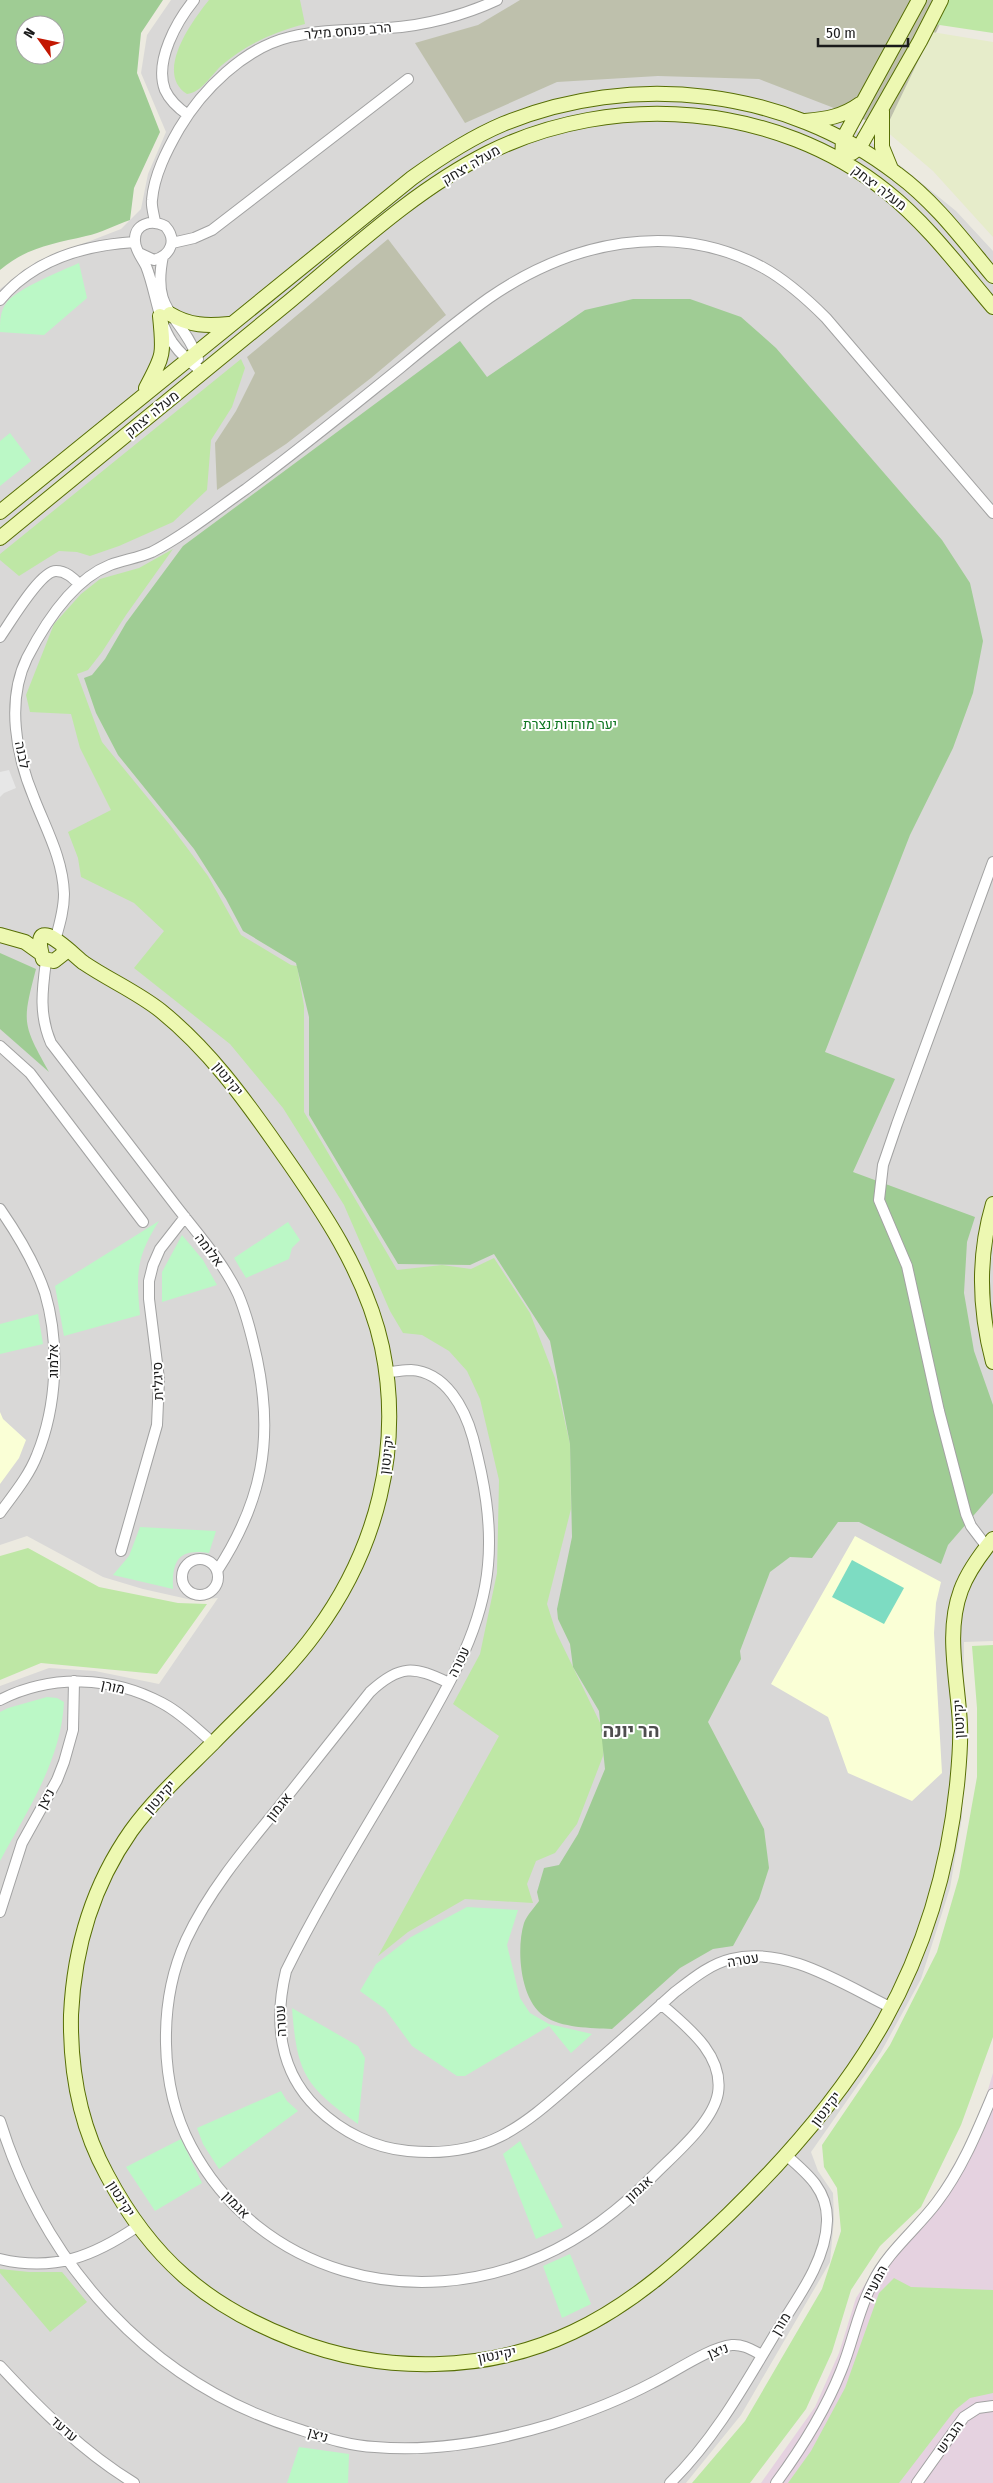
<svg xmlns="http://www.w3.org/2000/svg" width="993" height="2483" font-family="'Fira Sans Condensed',Heebo,sans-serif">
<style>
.residential{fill:#d9d8d7}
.industrial{fill:#e5d2e0}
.education{fill:#faffd6}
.construction{fill:#bec0ac}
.farmland{fill:#e6ecca}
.grass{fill:#bee7a5}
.forest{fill:#9fcc94;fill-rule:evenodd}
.park{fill:#bbf8c6}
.pitch{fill:#7ddcc2}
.parking{fill:#e7e7e7}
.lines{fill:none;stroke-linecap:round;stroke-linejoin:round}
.street-casing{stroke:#a2a2a2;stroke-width:12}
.secondary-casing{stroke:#576e05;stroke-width:16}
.street{stroke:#fff;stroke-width:10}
.secondary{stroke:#edf8b2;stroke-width:14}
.labels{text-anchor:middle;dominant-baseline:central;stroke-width:4;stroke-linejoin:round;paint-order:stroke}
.street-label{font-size:14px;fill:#1b1b1b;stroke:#fff}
.park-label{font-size:14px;fill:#0c7520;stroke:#fff}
.district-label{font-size:19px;font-weight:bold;fill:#4e4e4e;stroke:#fff}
</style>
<rect width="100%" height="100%" fill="#eceae0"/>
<path class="residential" d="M 171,0 L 914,0 L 855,129 L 956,211 L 993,251 L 993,1641 L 964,1642 L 962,1817 L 950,1888 L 921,1979 L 881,2052 L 811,2152 L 818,2171 L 833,2193 L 834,2219 L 830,2262 L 741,2415 L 686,2483 L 0,2483 L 0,1686 L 49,1668 L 95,1671 L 159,1684 L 218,1598 L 192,1600 L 143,1589 L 103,1577 L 27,1536 L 0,1545 L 0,289 L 36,262 L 121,229 L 141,209 L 148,174 L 166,132 L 141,73 L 147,35 Z"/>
<path class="industrial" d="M 993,2073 L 993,2483 L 761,2483 L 815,2407 L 839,2353 L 856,2298 L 887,2251 L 929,2208 L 978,2123 Z"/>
<path class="education" d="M 0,1412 L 3,1419 L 26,1440 L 19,1458 L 0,1484 Z
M 855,1536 L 941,1582 L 936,1603 L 934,1633 L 942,1773 L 912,1801 L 848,1773 L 828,1717 L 771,1684 Z"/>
<path class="construction" d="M 520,0 L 951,0 L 891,130 L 759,79 L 658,76 L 557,82 L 465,123 L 415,43 L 478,25 Z
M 388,239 L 446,315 L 371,378 L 286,444 L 217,490 L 215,443 L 236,411 L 255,373 L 247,357 Z"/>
<path class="farmland" d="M 932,32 L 993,42 L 993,237 L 933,171 L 885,130 Z"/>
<path class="grass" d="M 209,0 L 300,0 L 305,24 C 274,32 247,44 222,65 C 212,74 201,93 187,94 C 154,73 192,21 209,0 Z
M 943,0 L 993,0 L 993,33 L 933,24 Z
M 241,359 L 245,368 L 232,407 L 211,440 L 207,490 L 173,522 L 119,546 L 90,556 L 77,552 L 59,551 L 19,576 L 0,560 L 0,554 Z
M 173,549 L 126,615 L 102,652 L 88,670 L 77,674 L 102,742 L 170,825 L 208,876 L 241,935 L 291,965 L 297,966 L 304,1006 L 304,1112 L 397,1270 L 442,1265 L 471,1269 L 494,1258 L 530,1313 L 555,1378 L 570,1444 L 571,1509 L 547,1604 L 556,1632 L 605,1733 L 603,1756 L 577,1824 L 555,1853 L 536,1861 L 527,1884 L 533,1903 L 465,1899 L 408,1932 L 378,1956 L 499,1736 L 453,1704 L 480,1654 L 497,1573 L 499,1480 L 480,1399 L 467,1371 L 449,1351 L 422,1335 L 403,1333 L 390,1311 L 344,1205 L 283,1108 L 230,1044 L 134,968 L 164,931 L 134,903 L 81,877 L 78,858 L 68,832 L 111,810 L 80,748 L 71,714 L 30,712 L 26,695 L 54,624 L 81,594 L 100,579 L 139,568 Z
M 28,1548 L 99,1587 L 178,1603 L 207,1604 L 157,1674 L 41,1663 L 0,1680 L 0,1556 Z
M 993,1645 L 993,2037 L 961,2125 L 921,2207 L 880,2246 L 851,2290 L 832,2352 L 806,2409 L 750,2483 L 692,2483 L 745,2421 L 822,2289 L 841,2231 L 837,2188 L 824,2167 L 822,2145 L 890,2045 L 937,1952 L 959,1877 L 977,1777 L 977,1708 L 972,1646 Z
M 0,2269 L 29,2272 L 62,2272 L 87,2302 L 50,2332 L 0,2273 Z
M 894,2278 L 911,2287 L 993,2290 L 993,2393 L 970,2398 L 955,2410 L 899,2483 L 788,2483 L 811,2451 L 845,2388 L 879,2293 Z"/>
<path class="forest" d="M 0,0 L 163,0 L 141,33 L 137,73 L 160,132 L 134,188 L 130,220 C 115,225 101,233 86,236 C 53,244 27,247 0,270 ZM 25,25 L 55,25 L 55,55 L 25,55 Z
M 633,299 L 690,299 L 741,317 L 776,348 L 942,540 L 970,583 L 983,641 L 973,693 L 953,748 L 910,835 L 825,1052 L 895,1079 L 853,1172 L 975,1217 L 967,1242 L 964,1293 L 974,1351 L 993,1405 L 993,1493 L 948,1545 L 941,1564 L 859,1522 L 838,1522 L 812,1558 L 790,1557 L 770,1572 L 740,1651 L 741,1659 L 708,1722 L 764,1829 L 769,1868 L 759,1899 L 733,1946 L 713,1949 L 680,1968 L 612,2029 C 591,2028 561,2028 544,2016 C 520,2000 516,1949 524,1923 C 527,1915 535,1907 539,1901 L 537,1892 L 544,1868 L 559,1865 L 578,1834 L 605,1769 L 599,1711 L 573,1667 L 570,1644 L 558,1619 L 557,1609 L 572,1537 L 570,1444 L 550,1341 L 494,1254 L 470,1265 L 398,1264 L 309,1115 L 309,1017 L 296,963 L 243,931 L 226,899 L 194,849 L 118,755 L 96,713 L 84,678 L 92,675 L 105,659 L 126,623 L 183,546 L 460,341 L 487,377 L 585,310 Z
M 0,953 L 36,969 C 22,1023 22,1023 49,1072 L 0,1029 Z"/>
<path class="park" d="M 79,263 L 87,298 L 44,335 L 0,332 C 0,321 0,311 7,302 C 17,289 63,270 79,263 Z
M 10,433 L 31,461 L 0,486 L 0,441 Z
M 159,1221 C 136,1257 136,1273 140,1315 L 64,1336 L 55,1286 Z
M 288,1222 L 300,1240 L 292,1248 L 289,1259 L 246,1278 L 234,1258 Z
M 182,1235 L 203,1260 L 217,1285 L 162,1302 L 162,1272 Z
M 38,1314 L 43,1344 L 0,1354 L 0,1324 Z
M 140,1527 L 216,1531 L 209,1553 C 178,1548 172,1561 173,1589 L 113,1575 L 129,1556 Z
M 47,1697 L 57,1698 L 64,1702 C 61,1761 27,1811 0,1861 L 0,1712 L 8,1708 Z
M 467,1907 L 518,1910 L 507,1945 L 520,1998 L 530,2013 L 549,2024 L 592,2034 L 571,2053 L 549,2026 L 465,2076 L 457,2076 L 412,2046 L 385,2009 L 360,1991 L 376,1964 L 411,1937 Z
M 292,2008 L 358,2046 L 365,2058 L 358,2124 C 305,2086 297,2074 292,2008 Z
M 281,2091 L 287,2101 L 298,2111 L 219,2169 L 203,2144 L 197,2128 Z
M 181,2139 L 202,2183 L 155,2211 L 126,2167 Z
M 520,2141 L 563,2227 L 536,2239 L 503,2154 Z
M 570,2254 L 591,2304 L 562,2318 L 543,2266 Z
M 299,2447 L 349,2454 L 348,2483 L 287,2483 Z"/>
<path class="pitch" d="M 852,1560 L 904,1588 L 884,1624 L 832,1597 Z"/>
<path class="parking" d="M 9,770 L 16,788 L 4,793 L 0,797 L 0,772 Z"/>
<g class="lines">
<g class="street-casing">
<path id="street" d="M 188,115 C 178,108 170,101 165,90 C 154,61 177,21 194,0
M 155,222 C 154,215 151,206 152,200 C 154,175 167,150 179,129 C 202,90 244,48 290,37 C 322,29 355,30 388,28 C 424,26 465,15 497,0
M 172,243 L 194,238 L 212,230 L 408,79
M 139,253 L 154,260 C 172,255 177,239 165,226 C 151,219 134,224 135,241 C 135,250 142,258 146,266 C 156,291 157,319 172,342 C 181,355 191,363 203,372
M 163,256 C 151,315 181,313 198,359
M 0,300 C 33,260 85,245 135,242
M 0,637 C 10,623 40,571 56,571 C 66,571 73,578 79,584
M 56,937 C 60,923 64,909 64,894 C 63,859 46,829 34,798 C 16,755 6,701 27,658 C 45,623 72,580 110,565 C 123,560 138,558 152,552 C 185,535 216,510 246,489 C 299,450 349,409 400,368 C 429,344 458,320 489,298 C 570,242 672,219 762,267 C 786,280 807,299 826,318 L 993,513
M 46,961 C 42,991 39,1015 51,1043 C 92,1096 132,1149 173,1202 C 195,1231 222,1260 238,1294 C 247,1315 252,1337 257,1359 C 274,1440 262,1502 217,1571
M 0,1046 L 30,1073 L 143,1222
M 0,1209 C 18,1235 35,1263 45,1293 C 60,1344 57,1406 37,1455 C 29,1476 13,1495 0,1513
M 385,1372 C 394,1372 403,1370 411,1370 C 446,1372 465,1409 473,1438 C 484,1480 492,1522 488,1565 C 482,1634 444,1693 411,1751 C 369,1824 323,1896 286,1971 C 274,2021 279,2071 317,2108 C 342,2132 374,2148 408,2151 C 489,2159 524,2125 581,2075 C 613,2048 644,2020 675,1992 C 692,1979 710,1964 731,1959 C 786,1945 844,1985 892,2008
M 987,1547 L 971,1526 L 966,1514 L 939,1411 L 907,1266 L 879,1200 L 883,1165 L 897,1124 L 993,862
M 121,1551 L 157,1425 L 159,1379 L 149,1299 L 149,1281 L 153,1265 L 160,1249 L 185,1217
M182 1577a18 18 0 1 1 36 0a18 18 0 1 1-36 0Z
M 449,1683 C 414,1666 400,1664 370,1692 C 338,1732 306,1773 274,1813 C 241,1853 208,1893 186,1940 C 158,2002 159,2086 191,2146 C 259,2274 413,2314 542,2256 C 585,2237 623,2207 656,2173 C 676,2153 713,2122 718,2093 C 724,2054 686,2026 661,2004
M 0,1700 C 51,1674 112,1676 162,1703 C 181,1713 197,1729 213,1743
M 0,1912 L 22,1843 L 57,1780 L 64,1762 L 73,1730 L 74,1681
M 0,2121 C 45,2266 151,2384 298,2429 C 323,2437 349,2446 375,2447 C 433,2452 496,2441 552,2424 C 586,2413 620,2400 652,2383 C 673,2373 710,2347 732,2345 C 743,2344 752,2350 762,2355
M 0,2259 C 55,2272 94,2256 138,2226
M 0,2366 C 40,2409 83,2452 134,2483
M 670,2483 C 714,2440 744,2386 775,2334 C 796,2300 826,2262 827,2221 C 828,2191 808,2174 787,2156
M 776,2483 C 801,2449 825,2411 841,2371 C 853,2342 858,2310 873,2282 C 888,2251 917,2229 937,2202 C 962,2169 977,2132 993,2094
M 917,2483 L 964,2417 L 978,2408 L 993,2406"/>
</g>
<g class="secondary-casing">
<path id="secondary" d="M 882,111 L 882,147 L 891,169
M 805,121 C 826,119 842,117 860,104
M 852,153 L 859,148 L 920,41 L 941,0
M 842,161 L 843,139 L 919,0
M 170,314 C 190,326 207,326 229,324
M 146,388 C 164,355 164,354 160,316
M 0,512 L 412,178 C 441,157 470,138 503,124 C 632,71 786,88 897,174 C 935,202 963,240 993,276
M 0,538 C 95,460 190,382 285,305 C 349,252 413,191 488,153 C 614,90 777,103 887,192 C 928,225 959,267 993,307
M 0,935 L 25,942 L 39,952
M 64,947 L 63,954 L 54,961 L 43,959 C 28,907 73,955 84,963 C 109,980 137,992 161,1011 C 209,1050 243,1097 278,1147 C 321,1208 366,1273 382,1347 C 403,1448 377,1549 316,1632 C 287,1672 248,1707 213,1743 C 185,1771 155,1798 131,1831 C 93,1885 74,1949 71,2015 C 70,2070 80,2126 107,2175 C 151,2258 206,2306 295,2340 C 383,2374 487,2373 573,2332 C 633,2304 682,2259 729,2214 C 858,2089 938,1967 957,1785 C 959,1765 961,1745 960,1725 C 958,1680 945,1633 961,1590 C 968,1571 980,1555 993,1539
M 993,1204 C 977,1258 979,1309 993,1362"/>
</g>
<use href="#street" class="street"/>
<use href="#secondary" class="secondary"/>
</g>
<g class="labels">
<g class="street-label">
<text transform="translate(348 31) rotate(-5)">הרב פנחס מילר</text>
<text transform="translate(471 165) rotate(-30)">מעלה יצחק</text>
<text transform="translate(879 188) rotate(37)">מעלה יצחק</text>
<text transform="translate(152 414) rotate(-39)">מעלה יצחק</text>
<text transform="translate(22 755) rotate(78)">לבנה</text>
<text transform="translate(228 1079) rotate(51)">יקינטון</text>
<text transform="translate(209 1250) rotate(53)">אלומה</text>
<text transform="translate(53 1361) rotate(-90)">אלמוג</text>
<text transform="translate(158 1381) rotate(-92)">סיגלית</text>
<text transform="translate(387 1455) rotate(-83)">יקינטון</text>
<text transform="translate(459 1662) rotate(-64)">עטרה</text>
<text transform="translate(113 1687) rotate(13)">מורן</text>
<text transform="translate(959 1719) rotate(-93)">יקינטון</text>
<text transform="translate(160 1797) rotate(-48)">יקינטון</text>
<text transform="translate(46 1799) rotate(-60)">ניצן</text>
<text transform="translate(279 1807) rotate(-51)">אגמון</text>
<text transform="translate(743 1960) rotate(-9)">עטרה</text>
<text transform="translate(281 2021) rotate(-93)">עטרה</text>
<text transform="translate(826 2109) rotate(-52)">יקינטון</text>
<text transform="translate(639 2189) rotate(-43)">אגמון</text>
<text transform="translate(121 2199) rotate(58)">יקינטון</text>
<text transform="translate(236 2205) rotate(46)">אגמון</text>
<text transform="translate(875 2283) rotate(-62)">המעיין</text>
<text transform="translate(781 2324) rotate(-59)">מורן</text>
<text transform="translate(718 2351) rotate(-21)">ניצן</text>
<text transform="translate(497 2355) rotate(-11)">יקינטון</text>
<text transform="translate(64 2429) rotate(41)">עדעד</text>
<text transform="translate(318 2435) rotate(17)">ניצן</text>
<text transform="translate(950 2437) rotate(-55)">הגביש</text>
</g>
<g class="park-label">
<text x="570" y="724">יער מורדות נצרת</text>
</g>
<g class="district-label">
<text x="631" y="1730">הר יונה</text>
</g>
</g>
<g transform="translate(40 40) rotate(303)"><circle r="24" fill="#ffffff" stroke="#a4a4a4"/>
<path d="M0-4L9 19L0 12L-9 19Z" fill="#c31702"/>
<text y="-8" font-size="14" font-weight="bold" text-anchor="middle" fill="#1b1b1b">N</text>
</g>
<path d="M818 38v8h90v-8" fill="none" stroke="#1b1b1b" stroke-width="2.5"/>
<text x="826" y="38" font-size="15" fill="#1b1b1b" stroke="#ffffff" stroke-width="4" paint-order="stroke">50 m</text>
</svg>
